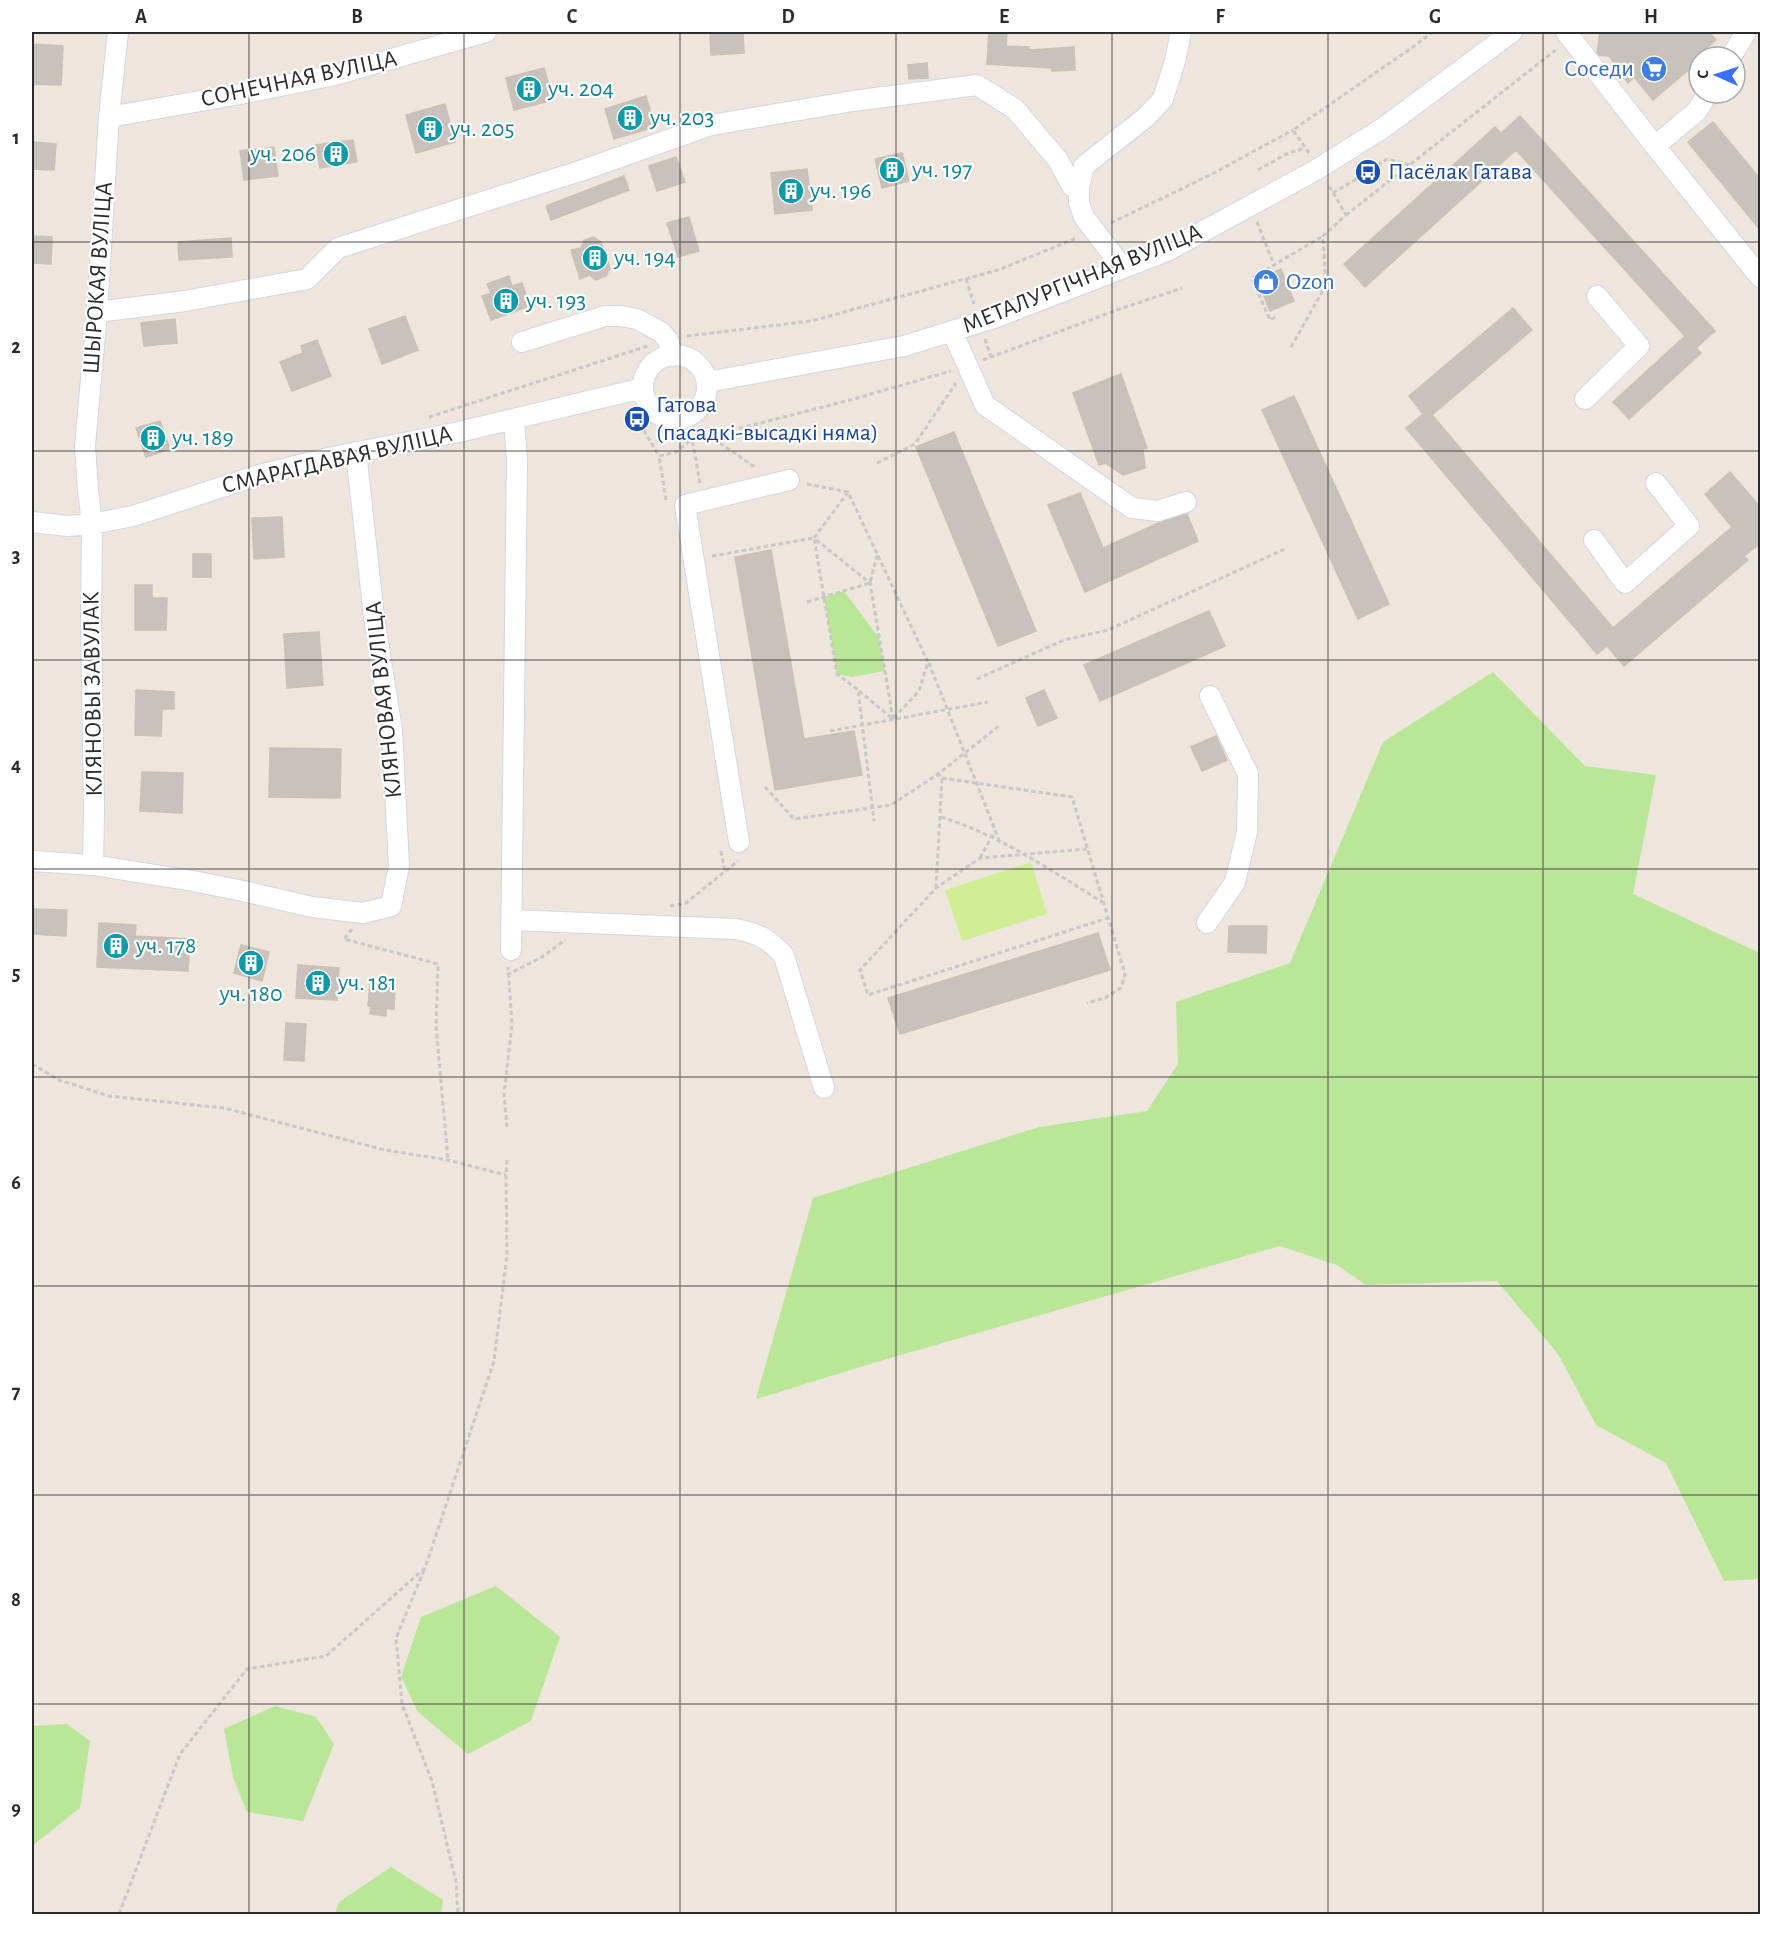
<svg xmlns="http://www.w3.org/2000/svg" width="1792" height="1946" font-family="'Alegreya Sans',sans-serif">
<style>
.green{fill:#bae697}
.pitch{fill:#d0ee93}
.building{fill:#c9c2bc;stroke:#c9c1b6;stroke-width:1.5}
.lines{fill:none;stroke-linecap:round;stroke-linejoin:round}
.minor-casing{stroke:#d2d7e4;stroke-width:22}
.path{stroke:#c8c8c8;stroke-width:3;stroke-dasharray:4.5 3;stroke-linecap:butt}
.minor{stroke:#fff;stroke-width:20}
.grid{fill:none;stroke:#2b2b2b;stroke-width:1.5;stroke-opacity:0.55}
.labels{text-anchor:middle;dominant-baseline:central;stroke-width:4.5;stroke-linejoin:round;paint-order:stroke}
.shop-label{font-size:24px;fill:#366cbe;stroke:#fff;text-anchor:end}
.street-label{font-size:24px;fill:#2b2b2b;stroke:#fff}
.culture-label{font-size:24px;fill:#0d838f;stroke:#fff;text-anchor:start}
.transit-label{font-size:24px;fill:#164399;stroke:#fff;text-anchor:start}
.neatline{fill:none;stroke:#2b2b2b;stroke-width:2}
.grid-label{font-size:20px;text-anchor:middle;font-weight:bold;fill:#2b2b2b}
</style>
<rect width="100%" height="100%" fill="#eee5dd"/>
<path class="green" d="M 844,591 L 879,638 L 885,671 L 851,677 L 837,674 L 824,597 Z
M 1493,672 L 1585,766 L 1656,775 L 1633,894 L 1760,953 L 1760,1579 L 1724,1581 L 1666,1463 L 1596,1425 L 1558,1354 L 1497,1281 L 1366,1285 L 1337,1265 L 1280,1246 L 880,1361 L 756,1399 L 813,1198 L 1039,1127 L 1147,1111 L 1178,1064 L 1176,1002 L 1290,963 L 1383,742 Z
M 496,1586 L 560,1637 L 531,1721 L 468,1754 L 418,1712 L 401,1677 L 421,1617 Z
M 275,1706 L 316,1717 L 334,1744 L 303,1821 L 247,1812 L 233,1777 L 224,1729 Z
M 67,1724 L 90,1741 L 80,1808 L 32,1846 L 32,1726 Z
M 391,1867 L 443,1900 L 441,1914 L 335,1914 L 339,1902 Z"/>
<path class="pitch" d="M 1031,862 L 1047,914 L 962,941 L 945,890 Z"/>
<path class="building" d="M 710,32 L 743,32 L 744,53 L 711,55 Z
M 989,32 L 1007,32 L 1006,46 L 1029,47 L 1029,50 L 1074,47 L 1075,70 L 1052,71 L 1052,68 L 987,64 Z
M 1600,32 L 1709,32 L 1716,40 L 1698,55 L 1699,61 L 1653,100 L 1634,77 L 1628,83 L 1609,56 L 1599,55 L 1597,53 Z
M 32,44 L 63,46 L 61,85 L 32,84 Z
M 927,63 L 928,78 L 909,79 L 908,65 Z
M 544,68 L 553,100 L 514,110 L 506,78 Z
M 646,96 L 655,127 L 614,139 L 605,109 Z
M 445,104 L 455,142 L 416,153 L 406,115 Z
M 1520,116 L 1715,331 L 1696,348 L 1701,353 L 1629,419 L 1613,402 L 1685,336 L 1516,150 L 1365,287 L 1344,264 L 1495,127 L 1501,133 Z
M 1713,122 L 1761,180 L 1761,231 L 1688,142 Z
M 353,140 L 357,162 L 320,168 L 316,145 Z
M 32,142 L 56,144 L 54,170 L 32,169 Z
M 274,147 L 278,176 L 244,180 L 240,151 Z
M 902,153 L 909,181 L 882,188 L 875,159 Z
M 676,157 L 685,182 L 657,191 L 649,166 Z
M 807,169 L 812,210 L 775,214 L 771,173 Z
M 624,176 L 629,190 L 551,220 L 546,206 Z
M 689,217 L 699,251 L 678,257 L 667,223 Z
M 32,236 L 52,237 L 51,264 L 32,263 Z
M 593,237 L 601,242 L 610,268 L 606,276 L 596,280 L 589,275 L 580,279 L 571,250 L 581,248 L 584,240 Z
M 231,238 L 232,257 L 179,260 L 178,242 Z
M 1281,269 L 1294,301 L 1270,311 L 1257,279 Z
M 509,276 L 512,286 L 522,283 L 530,306 L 491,320 L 482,296 L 491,293 L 487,284 Z
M 1513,308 L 1532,330 L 1432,415 L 1613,628 L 1732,527 L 1705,494 L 1730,472 L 1761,508 L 1761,543 L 1744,556 L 1748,560 L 1624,666 L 1607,646 L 1597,654 L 1406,428 L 1423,414 L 1409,396 Z
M 405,316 L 418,350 L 382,364 L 369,329 Z
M 175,319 L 177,343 L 144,346 L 141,323 Z
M 317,340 L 331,376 L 292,391 L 280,362 L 303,353 L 301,346 Z
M 1121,374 L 1147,448 L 1143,449 L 1145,468 L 1123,475 L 1105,463 L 1099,465 L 1073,393 Z
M 1294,396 L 1389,604 L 1358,619 L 1262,410 Z
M 160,421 L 170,449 L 146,457 L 136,428 Z
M 954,432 L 1036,631 L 998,646 L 916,447 Z
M 1080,493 L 1103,548 L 1161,522 L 1187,514 L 1198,541 L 1085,592 L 1048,505 Z
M 282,517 L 284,557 L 254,559 L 252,518 Z
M 771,550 L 804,739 L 854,731 L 862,775 L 775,790 L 735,557 Z
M 193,554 L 211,554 L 211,577 L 193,577 Z
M 135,585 L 152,585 L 152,598 L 167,598 L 166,630 L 135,630 Z
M 1209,611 L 1225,646 L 1100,701 L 1084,665 Z
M 319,632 L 323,685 L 287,688 L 284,634 Z
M 136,690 L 174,692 L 174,709 L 162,709 L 161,736 L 135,735 Z
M 1044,690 L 1057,718 L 1038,726 L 1026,698 Z
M 1216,736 L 1227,760 L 1202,771 L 1191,747 Z
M 270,748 L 341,749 L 340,798 L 269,797 Z
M 142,772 L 183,773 L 182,813 L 140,811 Z
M 32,909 L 67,910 L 66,936 L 32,934 Z
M 99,923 L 136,925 L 135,936 L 190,939 L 188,971 L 97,967 Z
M 1229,926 L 1267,926 L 1266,953 L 1228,952 Z
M 1098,933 L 1110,970 L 900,1034 L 888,998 Z
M 241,945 L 269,952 L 262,981 L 234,973 Z
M 298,965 L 339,968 L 337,1000 L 296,998 Z
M 370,984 L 395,985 L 394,1009 L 386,1009 L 386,1016 L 370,1014 L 371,1006 L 368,1006 Z
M 286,1023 L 306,1024 L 304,1061 L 284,1060 Z"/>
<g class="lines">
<g class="minor-casing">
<path id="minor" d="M 1566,32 L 1655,146 L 1760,277
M 1731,57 L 1746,32
M 109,117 L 240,94 L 335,75 L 486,32
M 1655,146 L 1697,111 L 1708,93
M 1123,268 L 1084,217 L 1079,203 L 1079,187 L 1084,166 L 1146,117 L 1163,99 L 1175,61 L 1181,32
M 97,312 L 185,301 L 307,279 L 338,248 L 583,170 L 711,125 L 853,101 L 977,85 L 1015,109 L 1058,160 L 1072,186 L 1079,187
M 952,331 L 985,405 L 1132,508 L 1158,511 L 1186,502
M 522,342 L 605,316 L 621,316 L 637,319 L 661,332 L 668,340 L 673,356
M643 387a32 32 0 1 1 64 0a32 32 0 1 1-64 0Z
M 707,382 L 904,346 L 997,317 L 1167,251 L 1316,170 L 1383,128 L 1512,32
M 1585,399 L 1639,346 L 1597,296
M 32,522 L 68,526 L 92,524 L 133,516 L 259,475 L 333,457 L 459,432 L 643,388
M 1594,540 L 1625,583 L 1689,526 L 1656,483
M 739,842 L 685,505 L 789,480
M 32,861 L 93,865 L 193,881 L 243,891 L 312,907 L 363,913 L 391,906 L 399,866 L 392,730 L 374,617 L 356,452
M 93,865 L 94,806 L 91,621 L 92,524 L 88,490 L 85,446 L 97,312 L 109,117 L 118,32
M 511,920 L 736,929 C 759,934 768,938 784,956 L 824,1088
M 1207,923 L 1235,882 L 1247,832 L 1248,774 L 1210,696
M 511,950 L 517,461 L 514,419"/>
</g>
<path class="path" d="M 1309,153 L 1293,130 L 1407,51 L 1433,32
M 1360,162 L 1368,172
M 1258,170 L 1288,153 L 1305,148
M 1333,193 L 1368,172 L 1387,159 L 1411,165
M 1346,215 L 1557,49
M 1257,222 L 1274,265
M 1111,223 L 1214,173 L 1293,130
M 966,279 L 974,304
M 1275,317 L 1270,320 L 1252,278 L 1323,236
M 687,336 L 811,321 L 998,270 L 1077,238
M 985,339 L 991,357
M 1291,347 L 1326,285 L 1323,236 L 1346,215 L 1328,184
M 983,360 L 1117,310 L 1182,288
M 649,407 L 637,419 L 659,456
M 429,417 L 648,346
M 710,436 L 850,400 L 951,371
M 877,463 L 915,444 L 956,383
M 700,483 L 692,439 L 710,436 L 756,468
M 807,484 L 848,492 L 928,662 L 919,691 L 893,719
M 848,492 L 814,538 L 870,583 L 893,719
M 666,500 L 659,456 L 676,452 L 692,439
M 712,556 L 814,538 L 837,674 L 858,690 L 874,821
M 807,602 L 870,583 L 877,555
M 929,663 L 999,840
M 977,679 L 1064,640 L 1108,630 L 1287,548
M 859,691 L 893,719
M 830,731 L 988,702
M 942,778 L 1072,797 L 1125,974 L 1121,988 L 1105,998 L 1087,1003
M 765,787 L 794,819 L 891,805 L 938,774 L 999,726
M 941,817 C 1001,836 1049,869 1102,902
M 1087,849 L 980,858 L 936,888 L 860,970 L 868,995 L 1108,918
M 721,851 L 725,872
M 980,858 L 995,831
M 936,888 L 942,778 L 938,774
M 670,906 L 686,903 L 738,861
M 352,929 L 344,939 L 438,964 L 436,1026 L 448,1160
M 507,975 L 542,957 L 565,940
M 32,1064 L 59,1080 L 109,1096 L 224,1108 L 385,1150 L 448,1160 L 506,1175
M 507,1127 L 504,1094 L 512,1024 L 508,967
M 424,1570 L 396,1638 L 402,1704 L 432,1781 L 456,1882 L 458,1914
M 119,1914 L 180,1754 L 247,1669 L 326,1656 L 425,1568 L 494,1361 L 507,1255 L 506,1175 L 507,1159"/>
<use href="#minor" class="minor"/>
</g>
<path class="grid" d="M 249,32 L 249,1914M 464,32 L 464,1914M 680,32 L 680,1914M 896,32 L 896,1914M 1112,32 L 1112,1914M 1328,32 L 1328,1914M 1543,32 L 1543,1914M 32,242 L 1760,242M 32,451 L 1760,451M 32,660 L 1760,660M 32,869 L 1760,869M 32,1077 L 1760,1077M 32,1286 L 1760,1286M 32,1495 L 1760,1495M 32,1704 L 1760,1704"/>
<defs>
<g id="supermarket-disc" transform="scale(1.35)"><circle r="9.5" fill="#3f7fe0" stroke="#fff"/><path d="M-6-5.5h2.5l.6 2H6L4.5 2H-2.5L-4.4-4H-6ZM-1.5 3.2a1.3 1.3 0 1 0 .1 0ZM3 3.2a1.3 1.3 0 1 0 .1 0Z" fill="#fff"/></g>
<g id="building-disc" transform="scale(1.35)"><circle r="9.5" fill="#0f9aa8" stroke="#fff"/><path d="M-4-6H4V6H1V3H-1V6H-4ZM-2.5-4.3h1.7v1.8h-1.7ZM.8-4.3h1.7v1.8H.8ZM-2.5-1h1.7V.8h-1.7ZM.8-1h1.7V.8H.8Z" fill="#fff"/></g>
<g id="bus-disc" transform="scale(1.35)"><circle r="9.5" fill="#1a4fb4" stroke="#fff"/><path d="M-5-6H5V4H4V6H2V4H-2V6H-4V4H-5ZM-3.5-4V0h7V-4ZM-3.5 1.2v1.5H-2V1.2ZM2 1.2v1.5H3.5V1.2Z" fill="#fff"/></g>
<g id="shop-disc" transform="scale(1.35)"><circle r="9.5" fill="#3f7fe0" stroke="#fff"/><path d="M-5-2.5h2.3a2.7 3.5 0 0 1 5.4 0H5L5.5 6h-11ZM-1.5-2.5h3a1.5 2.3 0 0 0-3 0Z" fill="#fff"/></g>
</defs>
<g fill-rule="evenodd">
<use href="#supermarket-disc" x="1654" y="69"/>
<use href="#building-disc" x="529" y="89"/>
<use href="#building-disc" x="630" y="118"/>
<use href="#building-disc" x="430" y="129"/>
<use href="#building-disc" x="336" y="154"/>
<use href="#building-disc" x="892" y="170"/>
<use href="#bus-disc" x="1368" y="172"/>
<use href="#building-disc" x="791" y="191"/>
<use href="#building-disc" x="595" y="258"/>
<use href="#shop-disc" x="1266" y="282"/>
<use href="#building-disc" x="506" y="301"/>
<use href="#bus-disc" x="637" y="419"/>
<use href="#building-disc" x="153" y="438"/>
<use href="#building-disc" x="116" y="946"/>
<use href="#building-disc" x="251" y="963"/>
<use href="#building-disc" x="318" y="983"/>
</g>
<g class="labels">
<g class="shop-label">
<text x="1634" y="69">Соседи</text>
<text x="1286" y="282" text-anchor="start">Ozon</text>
</g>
<g class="street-label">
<text transform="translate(299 79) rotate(-12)">СОНЕЧНАЯ ВУЛІЦА</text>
<text transform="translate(98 278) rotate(-86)">ШЫРОКАЯ ВУЛІЦА</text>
<text transform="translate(1082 279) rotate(-22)">МЕТАЛУРГІЧНАЯ ВУЛІЦА</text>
<text transform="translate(337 460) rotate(-13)">СМАРАГДАВАЯ ВУЛІЦА</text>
<text transform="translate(93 694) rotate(-91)">КЛЯНОВЫ ЗАВУЛАК</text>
<text transform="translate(384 700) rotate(-96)">КЛЯНОВАЯ ВУЛІЦА</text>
</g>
<g class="culture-label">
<text x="548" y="89">уч. 204</text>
<text x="650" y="118">уч. 203</text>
<text x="450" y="129">уч. 205</text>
<text x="316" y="154" text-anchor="end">уч. 206</text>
<text x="912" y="170">уч. 197</text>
<text x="810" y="191">уч. 196</text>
<text x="614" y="258">уч. 194</text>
<text x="526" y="301">уч. 193</text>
<text x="172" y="438">уч. 189</text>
<text x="136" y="946">уч. 178</text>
<text x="338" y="983">уч. 181</text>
<text x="251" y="994" text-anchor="middle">уч. 180</text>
</g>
<g class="transit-label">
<text x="1388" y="172">Пасёлак Гатава</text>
<text x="656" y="405">Гатова<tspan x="656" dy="28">(пасадкі-высадкі няма)</tspan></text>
</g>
</g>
<rect width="1792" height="1946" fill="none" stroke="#ffffff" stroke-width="66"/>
<g transform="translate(1717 75) rotate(273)"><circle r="28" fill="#ffffff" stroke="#aaaaaa" stroke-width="1.5"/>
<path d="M0-4.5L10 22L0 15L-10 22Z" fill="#3970ff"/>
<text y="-9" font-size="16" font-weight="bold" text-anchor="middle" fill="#2b2b2b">С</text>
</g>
<rect x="33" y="33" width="1726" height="1880" class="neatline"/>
<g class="grid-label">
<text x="141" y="23">A</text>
<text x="357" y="23">B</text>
<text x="572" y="23">C</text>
<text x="788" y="23">D</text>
<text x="1004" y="23">E</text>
<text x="1220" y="23">F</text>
<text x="1435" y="23">G</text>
<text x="1651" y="23">H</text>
<text x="16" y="144">1</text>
<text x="16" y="353">2</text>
<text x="16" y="562">3</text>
<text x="16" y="771">4</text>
<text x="16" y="980">5</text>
<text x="16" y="1189">6</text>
<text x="16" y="1398">7</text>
<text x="16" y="1606">8</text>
<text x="16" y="1815">9</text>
</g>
</svg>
